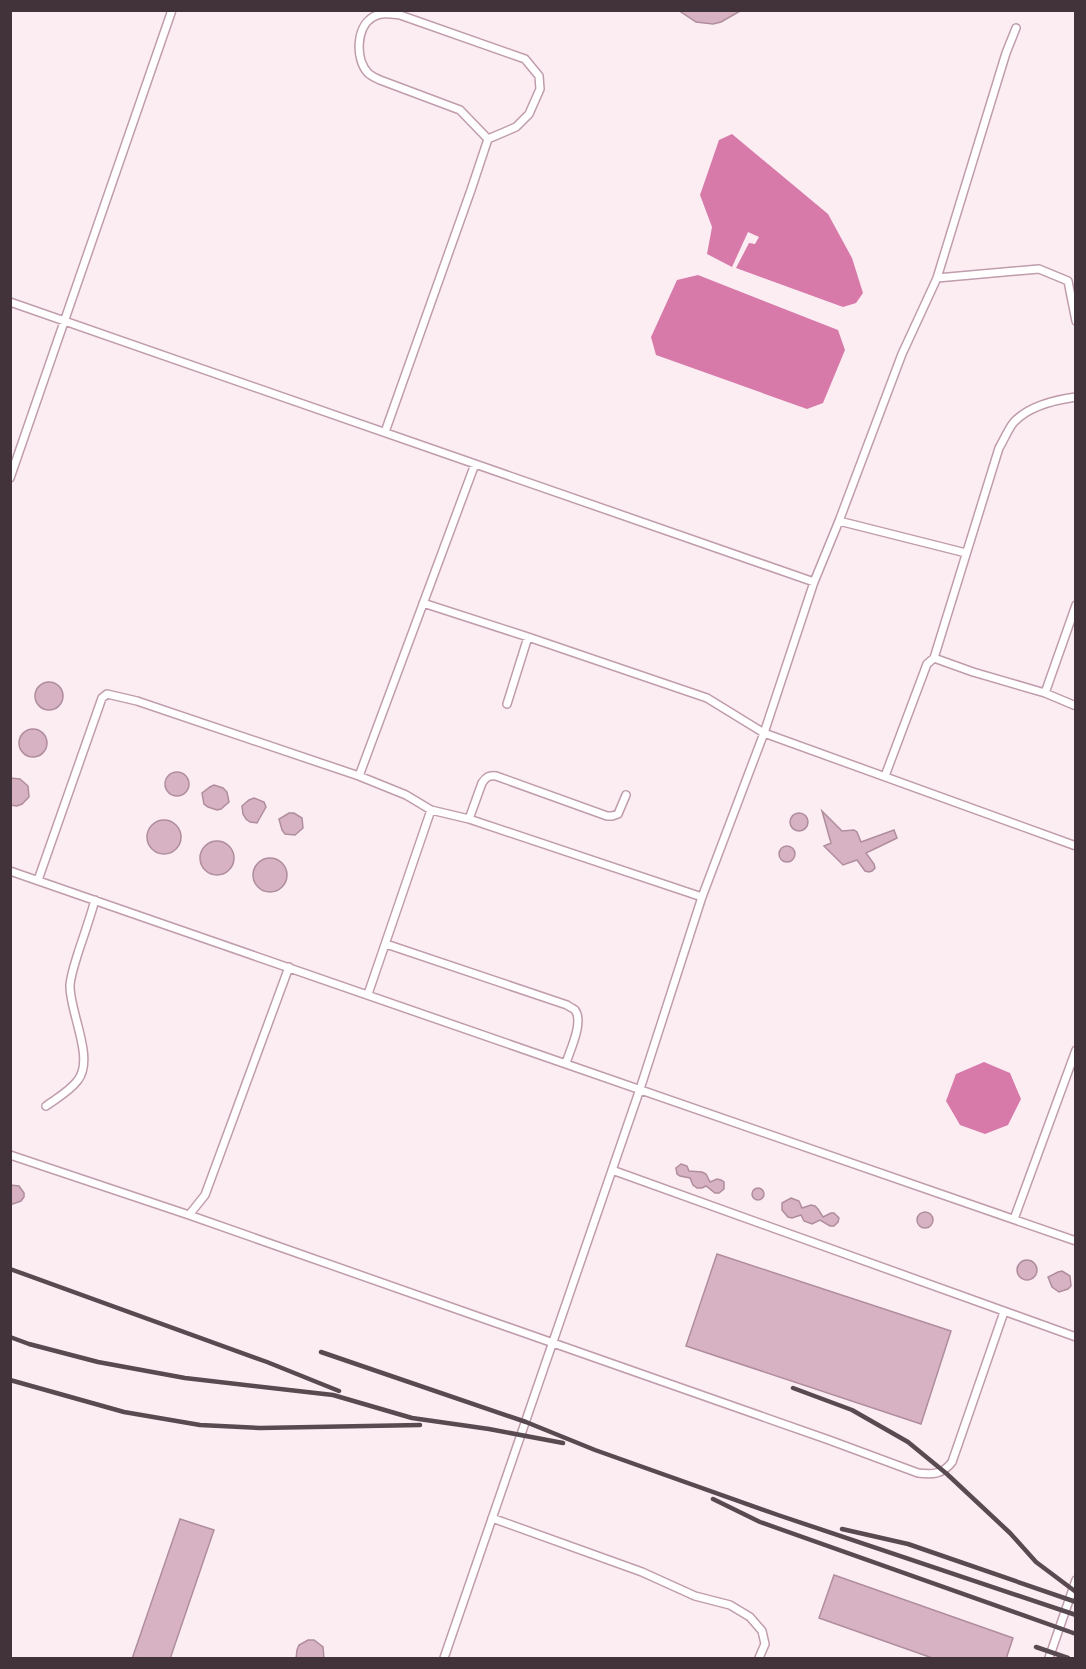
<svg xmlns="http://www.w3.org/2000/svg" width="1086" height="1669" font-family="Barlow,sans-serif">
<style>
.water{fill:#d77aaa}
.building{fill:#d7b2c3;stroke:#b08d9d;stroke-width:1.5}
.lines{fill:none;stroke-linecap:round;stroke-linejoin:round}
.lane-casing{stroke:#c09cad;stroke-width:10}
.lane{stroke:#fff;stroke-width:7}
.rail{stroke:#584a50;stroke-width:4.5}
</style>
<rect width="100%" height="100%" fill="#fcedf3"/>
<path class="water" d="M 732,134 L 828,214 L 852,258 L 863,293 L 856,303 L 843,307 L 736,268 L 749,243 L 755,244 L 759,237 L 748,232 L 732,267 L 707,254 L 712,227 L 700,195 L 719,140 Z
M 698,275 L 838,330 L 845,350 L 823,403 L 807,409 L 656,355 L 651,337 L 677,280 Z
M 984,1062 L 1010,1073 L 1021,1099 L 1008,1125 L 985,1134 L 960,1125 L 946,1101 L 956,1074 Z"/>
<path class="building" d="M 678,10 L 742,10 L 721,22 L 713,24 L 696,22 Z
M35 696a14 14 0 1 1 28 0a14 14 0 1 1-28 0Z
M19 743a14 14 0 1 1 28 0a14 14 0 1 1-28 0Z
M165 784a12 12 0 1 1 24 0a12 12 0 1 1-24 0Z
M 10,778 L 20,779 L 28,786 L 29,797 L 22,804 L 17,806 L 10,805 Z
M 214,785 L 223,788 L 227,792 L 229,802 L 221,809 L 217,810 L 208,807 L 204,804 L 202,793 L 210,787 Z
M 254,798 L 264,802 L 266,807 L 257,823 L 250,822 L 246,819 L 243,814 L 242,806 L 249,800 Z
M 822,811 L 842,831 L 854,830 L 857,832 L 861,842 L 894,830 L 897,838 L 866,853 L 874,864 L 875,868 L 872,871 L 869,872 L 865,871 L 857,860 L 843,865 L 824,846 L 831,843 Z
M 289,813 L 294,813 L 302,818 L 303,828 L 295,835 L 285,834 L 282,830 L 279,819 Z
M790 822a9 9 0 1 1 18 0a9 9 0 1 1-18 0Z
M147 837a17 17 0 1 1 34 0a17 17 0 1 1-34 0Z
M200 858a17 17 0 1 1 34 0a17 17 0 1 1-34 0Z
M779 854a8 8 0 1 1 16 0a8 8 0 1 1-16 0Z
M253 875a17 17 0 1 1 34 0a17 17 0 1 1-34 0Z
M 681,1164 L 687,1166 L 689,1171 L 702,1172 L 706,1174 L 710,1182 L 717,1179 L 721,1180 L 724,1182 L 724,1189 L 719,1193 L 715,1193 L 706,1186 L 702,1188 L 697,1188 L 693,1185 L 690,1178 L 680,1176 L 677,1174 L 676,1168 Z
M 10,1185 L 19,1186 L 24,1193 L 24,1197 L 21,1201 L 10,1205 Z
M752 1194a6 6 0 1 1 12 0a6 6 0 1 1-12 0Z
M 791,1198 L 799,1201 L 802,1208 L 811,1205 L 815,1206 L 818,1209 L 823,1217 L 831,1213 L 834,1213 L 839,1218 L 838,1222 L 834,1226 L 830,1226 L 820,1220 L 812,1224 L 804,1221 L 801,1215 L 792,1218 L 788,1217 L 782,1210 L 782,1203 Z
M917 1220a8 8 0 1 1 16 0a8 8 0 1 1-16 0Z
M 717,1254 L 951,1331 L 921,1424 L 686,1346 Z
M1017 1270a10 10 0 1 1 20 0a10 10 0 1 1-20 0Z
M 1062,1271 L 1070,1276 L 1071,1286 L 1068,1289 L 1059,1292 L 1052,1287 L 1048,1277 L 1058,1272 Z
M 180,1519 L 214,1530 L 170,1659 L 132,1659 Z
M 834,1575 L 1013,1638 L 1006,1659 L 935,1659 L 819,1618 Z
M 308,1640 L 314,1640 L 323,1647 L 324,1659 L 296,1659 L 297,1650 L 299,1645 Z"/>
<g class="lines">
<g class="lane-casing">
<path id="lane" d="M 937,278 L 1039,269 L 1068,281 L 1076,321
M 10,302 L 814,582
M 385,432 L 471,190 L 488,139 L 516,127 L 529,114 L 540,89 L 539,76 L 525,59 L 400,15 C 391,14 381,12 373,17 C 356,27 355,59 368,73 C 371,76 376,78 380,80 L 460,110 L 488,139
M 10,478 L 172,10
M 839,521 L 966,553
M 423,603 L 528,637 L 707,698 L 764,733 L 1076,846
M 934,658 L 973,672 L 1045,693 L 1076,706
M 1045,693 L 1076,605
M 507,704 L 528,637
M 359,776 L 475,464
M 885,776 L 927,664 L 934,658 L 999,448 C 1004,440 1008,429 1014,422 C 1029,406 1054,400 1076,397
M 469,819 L 482,783 C 486,777 489,775 496,776 L 607,816 L 612,816 L 618,814 L 626,795
M 10,871 L 1076,1241
M 38,880 L 102,698 L 107,694 L 137,701 L 359,776 L 406,795 L 431,810 L 469,819 L 702,897
M 386,944 L 567,1005 C 568,1006 574,1009 575,1010 C 584,1022 570,1050 566,1063
M 368,994 L 431,810
M 46,1106 C 57,1098 70,1091 78,1080 C 95,1058 69,1011 70,985 C 71,974 75,963 78,953 C 84,935 90,918 95,900
M 10,1155 L 189,1215 L 205,1195 L 289,967
M 612,1170 L 1076,1337
M 189,1215 L 829,1440 L 918,1473 C 933,1475 943,1474 952,1462 L 1004,1312
M 1014,1219 L 1076,1050
M 492,1518 L 642,1572 L 695,1596 L 730,1605 L 750,1617 L 762,1631 L 765,1644 L 759,1658
M 444,1658 L 640,1089 L 702,897 L 764,733 L 814,582 L 839,521 L 902,354 L 937,278 L 1006,53 L 1016,28
M 1049,1658 L 1076,1580"/>
</g>
<use href="#lane" class="lane"/>
<path class="rail" d="M 10,1269 L 267,1362 L 339,1391
M 10,1337 L 29,1344 L 98,1362 L 185,1378 L 333,1395 L 412,1418 L 489,1429 L 563,1443
M 321,1352 L 526,1422 L 595,1450 L 778,1515 L 1076,1615
M 10,1380 L 124,1412 L 200,1425 L 260,1428 L 420,1425
M 793,1388 L 852,1410 L 908,1442 L 947,1474 L 1010,1533 L 1036,1562 L 1076,1592
M 713,1499 L 760,1522 L 1076,1634
M 842,1529 L 908,1544 L 1076,1602
M 1036,1647 L 1068,1658"/>
</g>
<rect width="1086" height="1669" fill="none" stroke="#413339" stroke-width="24"/>
</svg>
